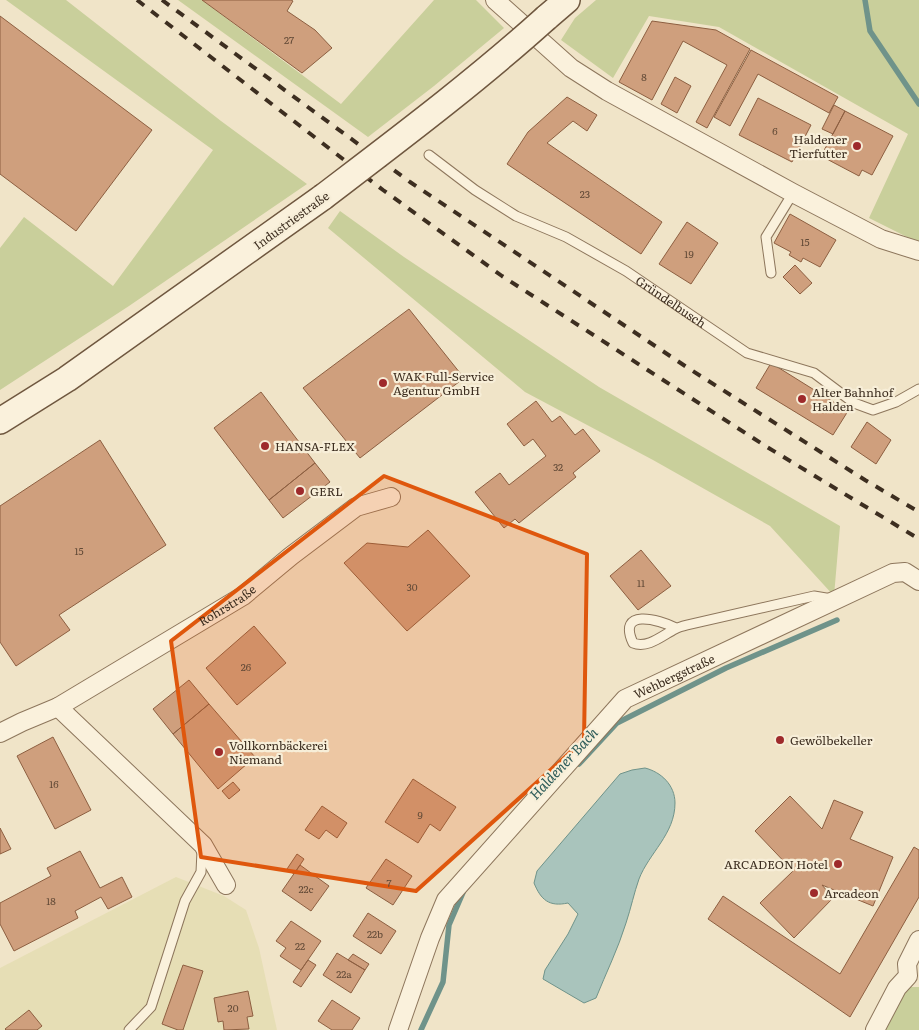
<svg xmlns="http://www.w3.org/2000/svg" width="919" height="1030" font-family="Literata,serif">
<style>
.farmland{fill:#e6deb5}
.green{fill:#c9cf9b}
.water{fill:#a9c4bc;stroke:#6f938a}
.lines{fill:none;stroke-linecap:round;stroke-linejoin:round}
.stream{stroke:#6f938a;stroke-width:5.5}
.building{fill:#cf9f7d;stroke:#8d5f41}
.lane-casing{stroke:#8d765c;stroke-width:11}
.street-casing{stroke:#8d765c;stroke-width:20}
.secondary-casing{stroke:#6f573f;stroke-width:28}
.lane{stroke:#faf1dc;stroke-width:9}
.street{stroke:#faf1dc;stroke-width:18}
.secondary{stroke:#faf1dc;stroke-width:25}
.rail{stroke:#3d2e20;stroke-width:4;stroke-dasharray:9 9;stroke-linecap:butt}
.secondary-bridge-casing{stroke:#6f573f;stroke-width:28;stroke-linecap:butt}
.secondary-bridge{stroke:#faf1dc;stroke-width:25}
.marked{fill:#df570d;fill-opacity:0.2;stroke:#df570d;stroke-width:4;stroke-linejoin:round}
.poi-dot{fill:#9e2a2b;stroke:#f7eed8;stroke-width:2}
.labels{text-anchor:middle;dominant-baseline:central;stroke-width:4.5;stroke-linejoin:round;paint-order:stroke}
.number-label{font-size:10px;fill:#624a37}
.poi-label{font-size:12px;fill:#3d2e20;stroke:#f7eed8;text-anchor:start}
.street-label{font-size:12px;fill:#3d2e20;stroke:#f7eed8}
.water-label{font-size:14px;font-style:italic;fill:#2f5d5a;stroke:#f7eed8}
</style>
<rect width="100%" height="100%" fill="#f0e4c8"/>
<path class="farmland" d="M 176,877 L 224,896 L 246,910 L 259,948 L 277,1030 L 0,1030 L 0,968 Z"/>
<path class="green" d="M 6,0 L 66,0 L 221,121 L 307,184 L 129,306 L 0,390 L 0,248 L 24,217 L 113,286 L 213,150 Z
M 178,0 L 202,0 L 341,104 L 434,0 L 476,0 L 504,28 L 434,86 L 368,137 Z
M 596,0 L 919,0 L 919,241 L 911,239 L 869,218 L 908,134 L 719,27 L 649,16 L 613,78 L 561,40 L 575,18 Z
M 340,211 L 404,257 L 599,387 L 840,526 L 834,596 L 770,526 L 653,460 L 525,392 L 328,228 Z
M 911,987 L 919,987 L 919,1030 L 884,1030 L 906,990 Z"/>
<path class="water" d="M 645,768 C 661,772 675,785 675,803 C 675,834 649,853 639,879 C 634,893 631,908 626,923 C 618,949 606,973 596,998 L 584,1003 L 543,979 L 545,970 L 568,934 L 578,914 L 568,903 C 549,907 541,900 534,883 L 537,871 L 620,774 L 632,770 Z"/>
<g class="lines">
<path class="stream" d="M 865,0 L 870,31 L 919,104
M 579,764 L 617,723 L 726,668 L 837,620
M 421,1030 L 443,982 L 449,925 L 465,888"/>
</g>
<path class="building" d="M 202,0 L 291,0 L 293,1 L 287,11 L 315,30 L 332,48 L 302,73 Z
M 0,16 L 152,130 L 76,231 L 0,174 Z
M 652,21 L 716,30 L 750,49 L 707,128 L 696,122 L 727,65 L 683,41 L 652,100 L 619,82 Z
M 751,50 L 838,97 L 829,113 L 758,74 L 730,126 L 714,117 Z
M 675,77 L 691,86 L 677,113 L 661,104 Z
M 567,97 L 597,115 L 587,131 L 573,121 L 547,143 L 662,222 L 641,254 L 507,164 L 528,132 Z
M 758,98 L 811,125 L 792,162 L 739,135 Z
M 834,105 L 845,111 L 833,134 L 822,129 Z
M 845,111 L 893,136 L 872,175 L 862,170 L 859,176 L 821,156 Z
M 790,214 L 836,240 L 820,267 L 803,258 L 801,262 L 789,255 L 791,252 L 774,243 Z
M 687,222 L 718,243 L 691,284 L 659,264 Z
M 795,265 L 812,283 L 800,294 L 783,277 Z
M 409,309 L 464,378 L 360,458 L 303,388 Z
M 771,363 L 848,411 L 833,435 L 756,388 Z
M 261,392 L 315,463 L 269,500 L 214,428 Z
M 536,401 L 552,422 L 560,416 L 575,435 L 583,429 L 600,451 L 573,473 L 576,477 L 519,523 L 515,519 L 504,528 L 475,492 L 500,473 L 509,485 L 546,456 L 533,439 L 524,446 L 507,424 Z
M 867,422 L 891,440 L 876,464 L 851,447 Z
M 100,440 L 166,545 L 59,615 L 70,630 L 16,666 L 0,642 L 0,506 Z
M 315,463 L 330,482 L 283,518 L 269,500 Z
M 428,530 L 470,576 L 407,631 L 344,563 L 367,543 L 408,547 Z
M 641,550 L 671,586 L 638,610 L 610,576 Z
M 254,626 L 286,663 L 237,705 L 206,668 Z
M 189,680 L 209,704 L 173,734 L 153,709 Z
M 209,704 L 255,757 L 218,789 L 173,734 Z
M 53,737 L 91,810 L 55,829 L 17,756 Z
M 413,779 L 456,807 L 440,831 L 430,824 L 418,843 L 385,822 Z
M 233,782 L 240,790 L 229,799 L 222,791 Z
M 790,796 L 822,829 L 834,800 L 863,812 L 850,839 L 893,857 L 873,906 L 822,885 L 833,898 L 794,938 L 760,903 L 793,871 L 755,831 Z
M 322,806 L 347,823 L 337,838 L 326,830 L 319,839 L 305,830 Z
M 0,828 L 11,849 L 0,854 Z
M 914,847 L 919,850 L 919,897 L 850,1017 L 708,919 L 723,896 L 840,974 Z
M 80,851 L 100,888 L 122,877 L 132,897 L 108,909 L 101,897 L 75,911 L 78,918 L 14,951 L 0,924 L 0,903 L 51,876 L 47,868 Z
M 297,854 L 304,859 L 294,874 L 287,869 Z
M 386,859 L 412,876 L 393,905 L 366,888 Z
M 300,865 L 329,886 L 311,911 L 282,891 Z
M 368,913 L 396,931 L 381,954 L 353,936 Z
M 291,921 L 321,941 L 301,970 L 280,956 L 286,948 L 276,941 Z
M 337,953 L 365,970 L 351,993 L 323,975 Z
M 353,954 L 369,964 L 365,970 L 348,960 Z
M 308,960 L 316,965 L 301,987 L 293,982 Z
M 183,965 L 203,971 L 183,1030 L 178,1030 L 162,1024 Z
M 248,991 L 253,1016 L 247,1017 L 249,1029 L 224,1030 L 223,1021 L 218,1022 L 214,998 Z
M 332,1000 L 360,1018 L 352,1030 L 332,1030 L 318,1021 Z
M 29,1010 L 42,1026 L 37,1030 L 6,1030 L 5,1029 Z"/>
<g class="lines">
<g class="lane-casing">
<g id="lane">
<path id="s1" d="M 429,155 L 475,190 L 516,216 L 566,237 L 626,271 L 747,353 L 814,373 L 854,403 L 873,410 L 896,402 L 919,389"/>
<path d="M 771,273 L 766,237 L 793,193"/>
<path d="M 676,628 C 658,619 617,608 633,643 C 648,649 663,635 675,629 C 679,627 683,626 687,625 L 814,596 L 832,599"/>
<path d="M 129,1030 L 151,1007 L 185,901 L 201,872 L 202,851"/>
</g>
</g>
<g class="street-casing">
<g id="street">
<path d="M 495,0 L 571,68 L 607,91 L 793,193 L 881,239 L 919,251"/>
<path d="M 58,707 L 203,845 L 226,885"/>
<path id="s2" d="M 0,733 L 22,722 L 58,707 L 243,596 L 291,556 L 356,507 L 391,497"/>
<path id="s3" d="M 398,1030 L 430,938 L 446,900 L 625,699 L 893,573 L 905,572 L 919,581"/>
<path d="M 875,1030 L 897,988 L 908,976 L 907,964 L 919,940"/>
</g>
</g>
<g class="secondary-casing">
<path id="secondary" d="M 546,18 L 567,0
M 0,421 L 67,379 L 323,197"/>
</g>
<use href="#lane" class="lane"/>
<use href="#street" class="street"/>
<use href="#secondary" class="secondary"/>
<path class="rail" d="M 137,0 L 383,190 L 502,276 L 767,447 L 919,539
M 162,0 L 410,182 L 688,368 L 865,480 L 919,512"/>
<g class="secondary-bridge-casing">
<path id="secondary-bridge" d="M 323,197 C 399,139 475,82 546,18"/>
</g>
<use href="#secondary-bridge" class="secondary-bridge"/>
</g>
<path class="marked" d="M 384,476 L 587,554 L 584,740 L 416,891 L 201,857 L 171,641 Z"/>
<g class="poi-dot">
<circle cx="857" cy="146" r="5"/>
<circle cx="383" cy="383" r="5"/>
<circle cx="802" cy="399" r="5"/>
<circle cx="265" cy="446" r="5"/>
<circle cx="300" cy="491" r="5"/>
<circle cx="780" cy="740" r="5"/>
<circle cx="219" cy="752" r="5"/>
<circle cx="838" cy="864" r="5"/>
<circle cx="814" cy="893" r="5"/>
</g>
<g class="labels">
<g class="number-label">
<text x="289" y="39">27</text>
<text x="644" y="76">8</text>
<text x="775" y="130">6</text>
<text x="585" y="193">23</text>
<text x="805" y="241">15</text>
<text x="689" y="253">19</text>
<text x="558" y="466">32</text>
<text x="79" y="550">15</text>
<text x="641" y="582">11</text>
<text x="412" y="586">30</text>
<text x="246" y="666">26</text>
<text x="54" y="783">16</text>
<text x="420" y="814">9</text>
<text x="389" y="882">7</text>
<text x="306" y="888">22c</text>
<text x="51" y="900">18</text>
<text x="375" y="933">22b</text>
<text x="300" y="945">22</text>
<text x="344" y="973">22a</text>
<text x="233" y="1007">20</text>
</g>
<g class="poi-label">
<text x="847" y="139" text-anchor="end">Haldener<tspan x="847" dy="14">Tierfutter</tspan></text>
<text x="393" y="376">WAK Full-Service<tspan x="393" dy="14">Agentur GmbH</tspan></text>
<text x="812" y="392">Alter Bahnhof<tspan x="812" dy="14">Halden</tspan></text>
<text x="275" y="446">HANSA-FLEX</text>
<text x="310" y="491">GERL</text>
<text x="790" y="740">Gewölbekeller</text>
<text x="229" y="745">Vollkornbäckerei<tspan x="229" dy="14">Niemand</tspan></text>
<text x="828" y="864" text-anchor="end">ARCADEON Hotel</text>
<text x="824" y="893">Arcadeon</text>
</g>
<g class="street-label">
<text transform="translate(291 220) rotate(-36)">Industriestraße</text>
<text stroke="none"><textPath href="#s1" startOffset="284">Gründelbusch</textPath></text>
<text stroke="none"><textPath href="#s2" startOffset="261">Rohrstraße</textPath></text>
<text stroke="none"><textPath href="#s3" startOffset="462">Wehbergstraße</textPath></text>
</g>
<g class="water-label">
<text transform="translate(563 763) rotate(-47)">Haldener Bach</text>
</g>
</g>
</svg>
